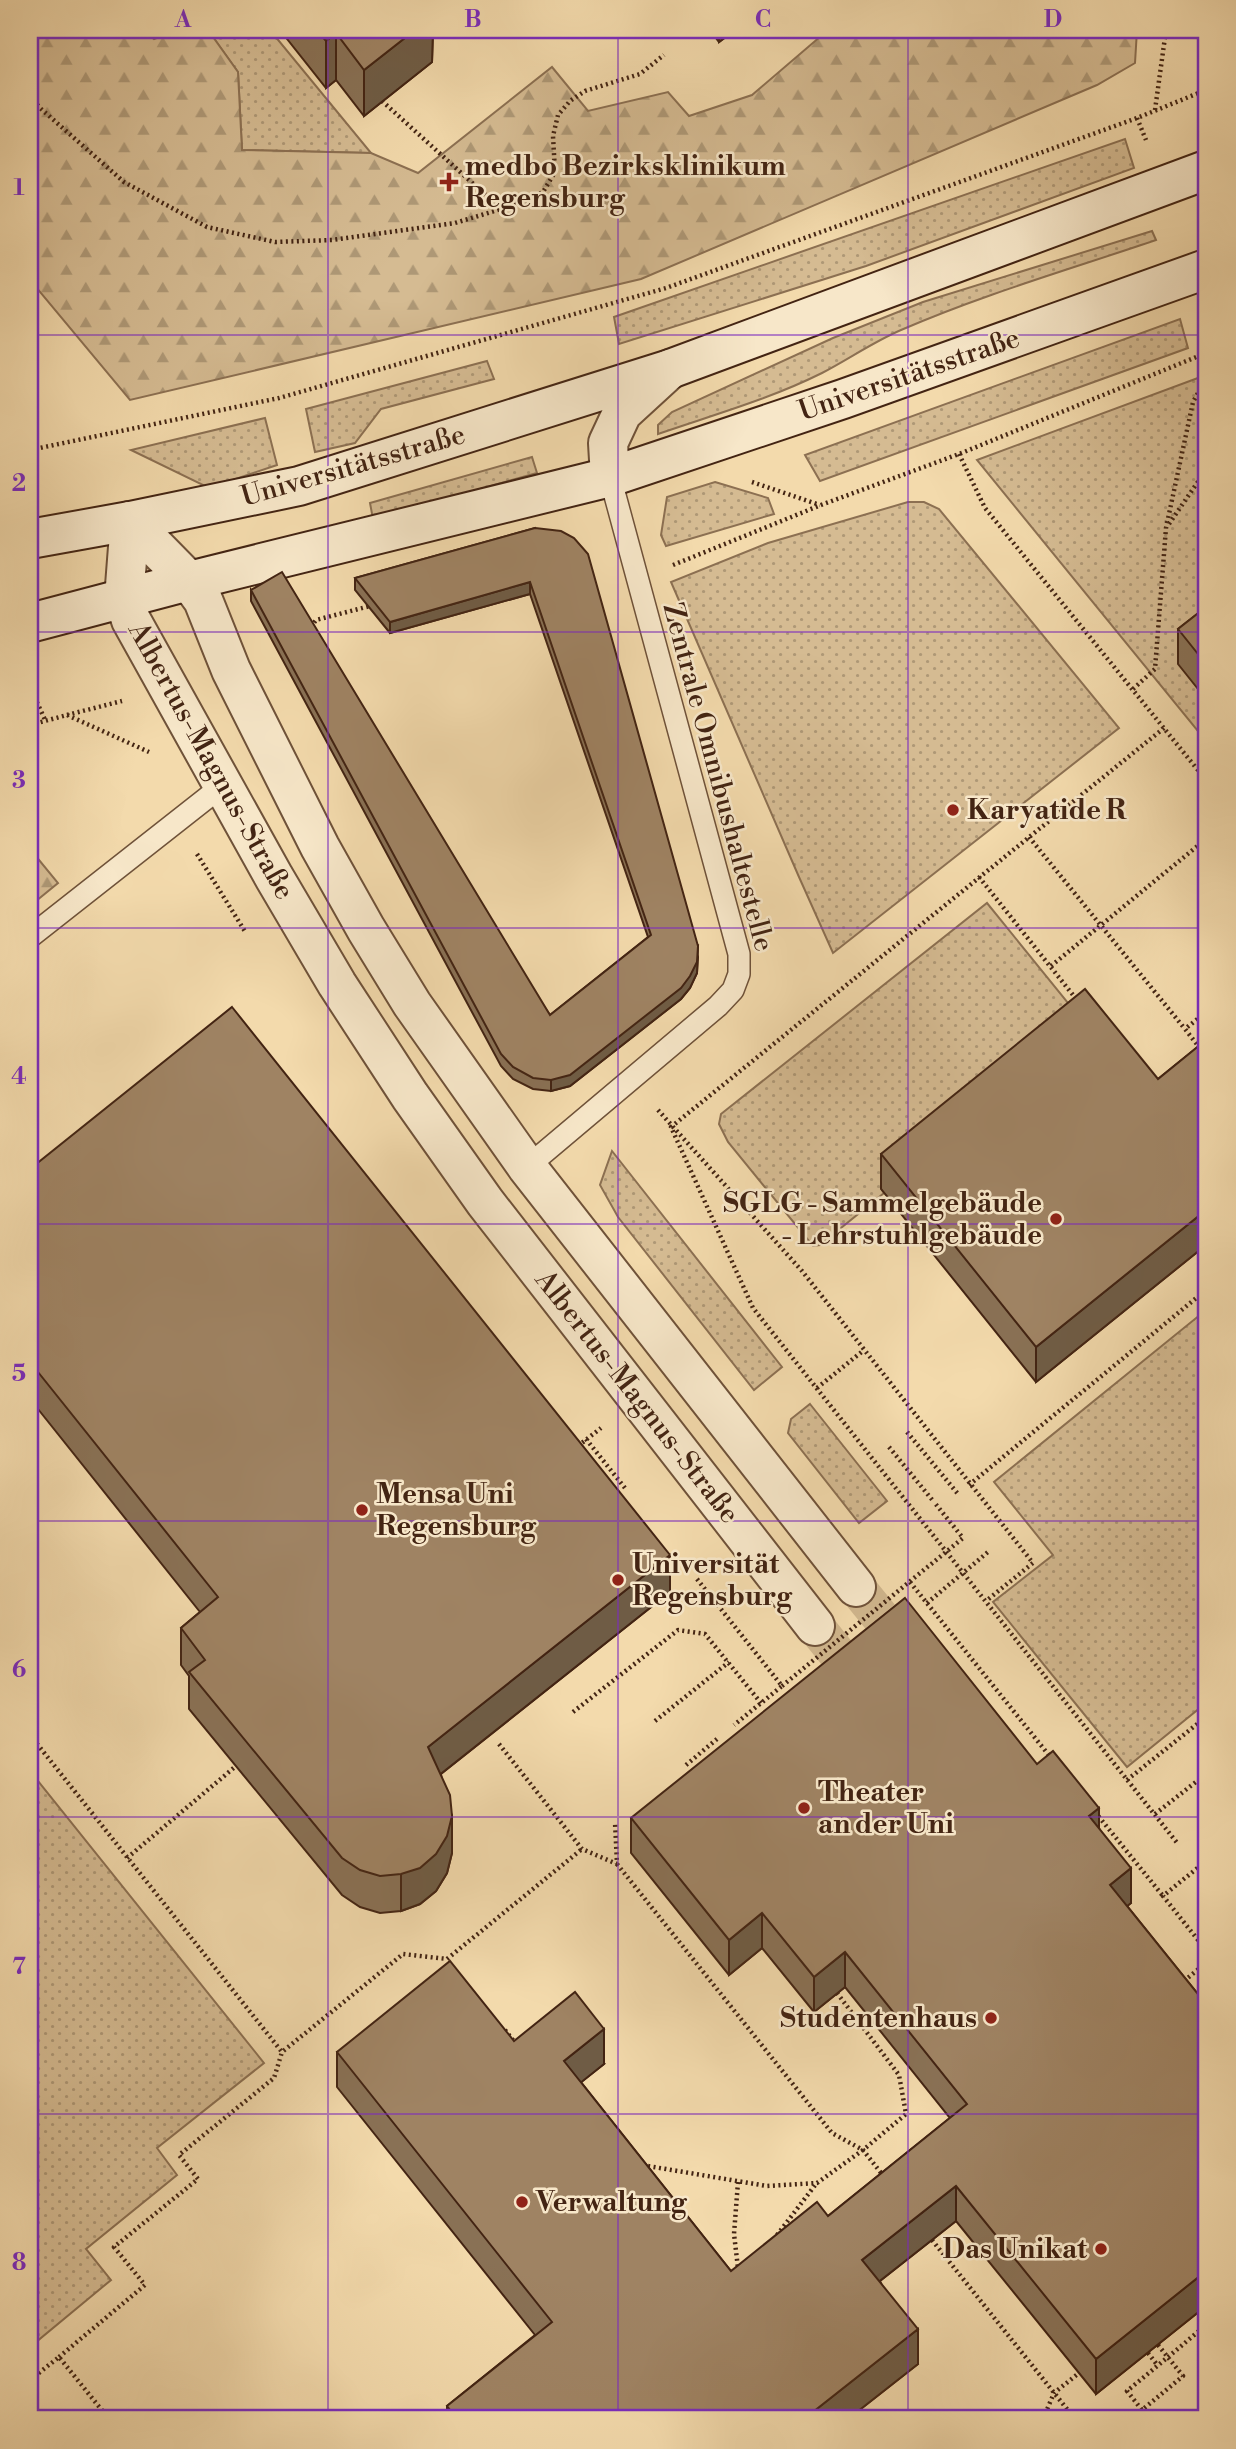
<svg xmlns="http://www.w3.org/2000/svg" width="1236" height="2449" font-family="'Libre Bodoni',serif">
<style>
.grass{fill:url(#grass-dots);stroke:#8c7052;stroke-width:2}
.forest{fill:url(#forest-firs);stroke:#8c7052;stroke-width:2}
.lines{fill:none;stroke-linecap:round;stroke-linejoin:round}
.street-tunnel{stroke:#d0b68d;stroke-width:38;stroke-dasharray:38 19;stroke-linecap:butt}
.lane-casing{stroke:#6f5239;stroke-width:24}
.street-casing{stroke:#6f5239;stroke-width:42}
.secondary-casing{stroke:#432413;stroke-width:42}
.path{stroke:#432413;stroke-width:4.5;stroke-dasharray:2 3.5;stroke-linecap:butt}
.lane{stroke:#f7e7c9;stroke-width:21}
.street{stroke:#f7e7c9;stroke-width:38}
.secondary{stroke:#f7e7c9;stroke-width:38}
.path-bridge{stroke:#432413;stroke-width:4.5;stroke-dasharray:2 3.5;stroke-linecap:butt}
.wall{fill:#897155;stroke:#432413;stroke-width:2}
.shaded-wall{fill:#6f5c45;stroke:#432413;stroke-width:2}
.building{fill:#9f8363;stroke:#432413;stroke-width:2}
.grid{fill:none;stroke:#7b2cbf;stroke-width:2;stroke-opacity:0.55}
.poi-dot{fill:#8f2418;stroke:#f7e7c9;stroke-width:2.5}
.labels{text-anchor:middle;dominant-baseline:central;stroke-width:5;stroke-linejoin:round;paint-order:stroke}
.poi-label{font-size:28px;font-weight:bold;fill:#432413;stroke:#f7e7c9;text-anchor:start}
.street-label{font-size:28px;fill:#432413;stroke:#f7e7c9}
.neatline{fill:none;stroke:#7b2cbf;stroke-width:2.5}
.grid-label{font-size:23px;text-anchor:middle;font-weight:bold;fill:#7b2cbf}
</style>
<defs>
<pattern id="grass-dots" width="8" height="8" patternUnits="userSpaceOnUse" patternTransform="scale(1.75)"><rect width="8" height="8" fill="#d5bb92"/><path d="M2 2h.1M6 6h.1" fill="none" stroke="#ae9876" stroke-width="1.8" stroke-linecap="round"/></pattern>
<pattern id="forest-firs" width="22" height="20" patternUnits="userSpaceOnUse" patternTransform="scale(1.75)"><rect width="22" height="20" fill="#d5bb92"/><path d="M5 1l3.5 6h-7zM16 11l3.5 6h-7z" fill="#ae9876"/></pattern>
</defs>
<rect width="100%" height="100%" fill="#f3daac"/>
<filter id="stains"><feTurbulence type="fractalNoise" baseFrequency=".00286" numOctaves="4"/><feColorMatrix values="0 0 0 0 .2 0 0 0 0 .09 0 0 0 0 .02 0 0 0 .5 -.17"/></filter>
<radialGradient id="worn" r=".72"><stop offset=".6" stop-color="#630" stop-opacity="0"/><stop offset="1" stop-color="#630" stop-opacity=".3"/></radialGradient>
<path class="grass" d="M 208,30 L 270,30 L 371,153 L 242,150 L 238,72 Z
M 1125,139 L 1134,168 L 866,266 L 619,344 L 614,317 Z
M 1152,231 L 1156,240 C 1071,269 984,294 901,330 C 873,342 849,359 822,373 C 770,399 713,415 658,434 L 658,425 L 672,412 L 833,338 L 923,302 Z
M 1180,319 L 1188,348 L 820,481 L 805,455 Z
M 487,361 L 494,379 L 381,409 L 355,443 L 315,452 L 306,409 Z
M 1206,375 L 1206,642 L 1179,664 L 1206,699 L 1206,741 L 977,460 Z
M 265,418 L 277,465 L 209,488 L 131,450 Z
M 532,457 L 537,473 L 373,519 L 370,503 Z
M 715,482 L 768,498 L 774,514 L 666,546 L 661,535 L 667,497 Z
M 908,502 L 924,502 L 939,509 L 1119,728 L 833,953 L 799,877 L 671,582 L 768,543 Z
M 987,903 L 1085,1024 L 881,1188 L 884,1193 L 820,1245 L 813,1246 L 728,1142 L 719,1124 L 721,1114 Z
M 612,1151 L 782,1367 L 754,1390 L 618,1217 L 600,1185 Z
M 1206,1310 L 1206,1703 L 1127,1767 L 993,1602 L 1053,1555 L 994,1482 Z
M 810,1404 L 887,1501 L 859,1523 L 788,1433 L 791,1419 Z
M 30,1771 L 264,2063 L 157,2148 L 177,2175 L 86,2249 L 111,2280 L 30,2347 Z"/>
<path class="forest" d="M 30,30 L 143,30 L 154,39 L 177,30 L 208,30 L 238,72 L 242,150 L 371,153 L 418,173 L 552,67 L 588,111 L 668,92 L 689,116 L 752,95 L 828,30 L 1137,30 L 1135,63 L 1097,85 L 641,279 L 130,400 L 30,280 Z
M 30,849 L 58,883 L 30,906 Z"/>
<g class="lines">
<path class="street-tunnel" d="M 856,1587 L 913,1657
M 815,1626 L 868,1692"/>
<g class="lane-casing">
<path id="lane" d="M 30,937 L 222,786
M 527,1167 L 718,1006 L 733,990 L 739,974 L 739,954 L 610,477"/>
</g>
<g class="street-casing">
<path id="street" d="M 610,477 L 608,443 L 622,413 L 670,369
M 130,521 L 124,599 L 131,620 L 274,877 L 337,984 L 410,1096 L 485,1202 L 815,1626
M 130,521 L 189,581 L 203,600 L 231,670 L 320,847 L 366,929 L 412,1004 L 527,1167 L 856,1587"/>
</g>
<g class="secondary-casing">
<path id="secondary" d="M 30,539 L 130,521 L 299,486 L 670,369 L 1206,170
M 30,623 L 189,581 L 610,477 L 843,399 L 1206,269"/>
</g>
<path class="path" d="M 30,96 L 40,108 L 124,182 L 207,227 L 275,242 L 332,240 L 455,223 L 521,203
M 382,101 L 490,199 L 521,203 L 543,192 L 555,172 L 553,136 L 558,115 L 570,101 L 585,91 L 640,74 L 664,55
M 1155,110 L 1166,30
M 1137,118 L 1146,140
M 30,450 L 279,398 L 666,288 L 1137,118 L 1206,90
M 959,454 L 985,508 L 1206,780
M 752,482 L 820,505
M 1169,524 L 1206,470
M 673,565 L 821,505 L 959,454 L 1206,353
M 311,627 L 316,620 L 374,605
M 30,687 L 46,722
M 1133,689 L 1155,669 L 1166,528 L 1193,402 L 1206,378
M 67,715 L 122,701
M 30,725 L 67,715 L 149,752
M 1164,728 L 671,1127 L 753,1308 L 1178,1844
M 1029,837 L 1185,1029
M 197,854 L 246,933
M 979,877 L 1077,1000
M 1051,966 L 1206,839
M 1206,1012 L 1185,1029 L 1206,1056
M 658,1110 L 802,1271 L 1033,1563 L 986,1601
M 817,1388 L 864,1350
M 907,1432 L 958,1494
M 586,1439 L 625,1488
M 578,1446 L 601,1428
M 889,1447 L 934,1502
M 969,1485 L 1206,1290
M 697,1579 L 782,1686 L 734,1725
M 910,1582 L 1052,1759
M 573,1712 L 678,1630 L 705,1634 L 761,1703
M 655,1721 L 729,1662
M 30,1735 L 282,2052 L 403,1954 L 447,1959 L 582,1849
M 499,1744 L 582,1849 L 617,1864 L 615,1822
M 686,1765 L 717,1739
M 1127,1780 L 1206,1717
M 1095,1812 L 1163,1896
M 1155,1814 L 1206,1774
M 127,1858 L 236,1766
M 1206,1861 L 1163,1896 L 1206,1950
M 617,1864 L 832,2133 L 863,2150 L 817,2183 L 767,2186 L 642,2165
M 1184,1981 L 1206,1963
M 837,1993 L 899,2075 L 906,2114 L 863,2150 L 885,2178
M 505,2030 L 517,2045
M 738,2182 L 734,2234 L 738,2268
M 777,2235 L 816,2184
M 932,2240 L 1075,2419
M 1158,2345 L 1183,2376 L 1142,2410 L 1127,2391 C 1154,2369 1180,2347 1206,2325
M 1148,2353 L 1158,2366
M 59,2357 L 145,2285 L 114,2247 L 198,2179 L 179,2155 L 274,2078 L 282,2052
M 30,2380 L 59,2357 L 109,2419
M 1043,2419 L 1054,2393 L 1079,2373"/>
<use href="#lane" class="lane"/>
<use href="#street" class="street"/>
<use href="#secondary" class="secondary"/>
<path class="path-bridge" d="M 927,1603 L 988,1552
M 782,1686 L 963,1538 L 934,1502"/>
</g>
<path class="wall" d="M 280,30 L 433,30 L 432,62 L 364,116 L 336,80 L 326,88 Z
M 710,30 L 735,30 L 719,42 Z
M 535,528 L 698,957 L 697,973 L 690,988 L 681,999 L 570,1086 L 551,1091 L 533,1089 L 513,1079 L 501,1066 L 251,601 L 251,590 L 550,1015 L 648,937 L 530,594 L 390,633 L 355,590 L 355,578 Z
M 1206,607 L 1206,699 L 1178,664 L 1178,629 Z
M 1206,1040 L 1206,1245 L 1036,1382 L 881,1189 L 881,1154 L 1158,1079 Z
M 30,1169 L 670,1592 L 441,1774 L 452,1853 L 447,1873 L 436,1891 L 420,1904 L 401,1911 L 380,1913 L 360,1907 L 342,1895 L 189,1709 L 189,1676 L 181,1665 L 181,1628 L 200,1612 L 30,1399 Z
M 1037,1764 L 1099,1828 L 1131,1903 L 1127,1906 L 1206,2004 L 1206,2306 L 1096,2394 L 956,2221 L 880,2281 L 918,2364 L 848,2419 L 447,2419 L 447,2406 L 535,2335 L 337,2087 L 337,2052 L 514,2041 L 604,2064 L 581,2082 L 731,2271 L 828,2216 L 950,2118 L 845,1987 L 814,2012 L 762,1948 L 729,1975 L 631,1853 L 631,1818 Z"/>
<path class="shaded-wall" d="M 415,30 L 433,30 L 432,62 L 364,116 L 364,70 Z
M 719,30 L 735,30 L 719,42 Z
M 336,33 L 336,80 L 326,88 L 326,41 Z
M 530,582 L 530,594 L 390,633 L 390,622 Z
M 698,946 L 697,973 L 690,988 L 681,999 L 570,1086 L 551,1091 L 551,1080 Z
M 1206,1210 L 1206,1245 L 1036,1382 L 1036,1347 Z
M 670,1555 L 670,1592 L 428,1784 L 428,1747 Z
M 1099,1808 L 1099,1843 L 1089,1816 Z
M 452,1816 L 452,1853 L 447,1873 L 436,1891 L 420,1904 L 401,1911 L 401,1874 Z
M 1131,1868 L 1131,1903 L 1110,1920 L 1110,1885 Z
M 762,1913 L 762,1948 L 729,1975 L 729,1940 Z
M 845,1952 L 845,1987 L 814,2012 L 814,1977 Z
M 604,2029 L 604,2064 L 564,2096 L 564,2061 Z
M 956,2186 L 956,2221 L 862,2295 L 862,2260 Z
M 1206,2271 L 1206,2306 L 1096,2394 L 1096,2359 Z
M 918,2329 L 918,2364 L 848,2419 L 804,2419 Z"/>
<path class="building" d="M 316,30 L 415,30 L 364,70 L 336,33 L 326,41 Z
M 535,528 L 561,531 L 574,538 L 588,554 L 698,946 L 697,962 L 690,976 L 681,988 L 570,1075 L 551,1080 L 533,1078 L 513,1067 L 501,1054 L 251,590 L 282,572 L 550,1015 L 651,935 L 530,582 L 390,622 L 355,578 Z
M 1206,607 L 1206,664 L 1178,629 Z
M 1085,989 L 1158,1079 L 1206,1040 L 1206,1210 L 1036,1347 L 881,1154 Z
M 232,1007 L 670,1555 L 428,1747 L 450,1795 L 452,1816 L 447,1836 L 436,1854 L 420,1868 L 401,1874 L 380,1876 L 360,1870 L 342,1858 L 189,1672 L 205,1660 L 181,1628 L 218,1597 L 30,1362 L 30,1169 Z
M 905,1598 L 1037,1764 L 1053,1751 L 1099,1808 L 1089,1816 L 1131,1868 L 1110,1885 L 1206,2004 L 1206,2271 L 1096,2359 L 956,2186 L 862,2260 L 918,2329 L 804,2419 L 457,2419 L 447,2406 L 552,2322 L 337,2052 L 450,1961 L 514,2041 L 575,1992 L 604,2029 L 564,2061 L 731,2271 L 817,2202 L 828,2216 L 967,2104 L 845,1952 L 814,1977 L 762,1913 L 729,1940 L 631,1818 Z"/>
<path class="grid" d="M 328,30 L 328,2419M 618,30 L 618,2419M 908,30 L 908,2419M 30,335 L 1206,335M 30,632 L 1206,632M 30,928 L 1206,928M 30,1224 L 1206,1224M 30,1521 L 1206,1521M 30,1817 L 1206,1817M 30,2114 L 1206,2114"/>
<g class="poi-dot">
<path d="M445.5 171.5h7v7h7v7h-7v7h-7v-7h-7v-7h7z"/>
<circle cx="953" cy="810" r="7"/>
<circle cx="1056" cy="1219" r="7"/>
<circle cx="362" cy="1510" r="7"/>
<circle cx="618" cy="1580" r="7"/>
<circle cx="804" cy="1808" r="7"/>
<circle cx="991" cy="2018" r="7"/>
<circle cx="522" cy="2202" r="7"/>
<circle cx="1101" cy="2249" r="7"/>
</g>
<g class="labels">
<g class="poi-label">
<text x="465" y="166">medbo Bezirksklinikum<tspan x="465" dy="32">Regensburg</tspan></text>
<text x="967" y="810">Karyatide R</text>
<text x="1042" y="1203" text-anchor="end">SGLG - Sammelgebäude<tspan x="1042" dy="32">- Lehrstuhlgebäude</tspan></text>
<text x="376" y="1494">Mensa Uni<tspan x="376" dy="32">Regensburg</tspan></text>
<text x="632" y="1564">Universität<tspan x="632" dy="32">Regensburg</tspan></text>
<text x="818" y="1792">Theater<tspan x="818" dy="32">an der Uni</tspan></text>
<text x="977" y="2018" text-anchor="end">Studentenhaus</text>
<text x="536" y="2202">Verwaltung</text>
<text x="1087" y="2249" text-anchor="end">Das Unikat</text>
</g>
<g class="street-label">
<text transform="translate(909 375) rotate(-19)">Universitätsstraße</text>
<text transform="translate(353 466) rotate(-16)">Universitätsstraße</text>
<text transform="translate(211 761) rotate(61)">Albertus-Magnus-Straße</text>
<text transform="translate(718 777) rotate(75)">Zentrale Omnibushaltestelle</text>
<text transform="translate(637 1397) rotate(52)">Albertus-Magnus-Straße</text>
</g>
</g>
<rect width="1236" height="2449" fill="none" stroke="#f3daac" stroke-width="77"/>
<rect x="38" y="38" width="1160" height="2372" class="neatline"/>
<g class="grid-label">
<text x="183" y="27">A</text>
<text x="473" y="27">B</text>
<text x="763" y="27">C</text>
<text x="1053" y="27">D</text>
<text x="19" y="195">1</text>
<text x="19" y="491">2</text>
<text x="19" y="788">3</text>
<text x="19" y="1084">4</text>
<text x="19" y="1381">5</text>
<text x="19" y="1677">6</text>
<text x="19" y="1974">7</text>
<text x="19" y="2270">8</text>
</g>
<rect width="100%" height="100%" filter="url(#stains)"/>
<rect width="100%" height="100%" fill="url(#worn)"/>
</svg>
